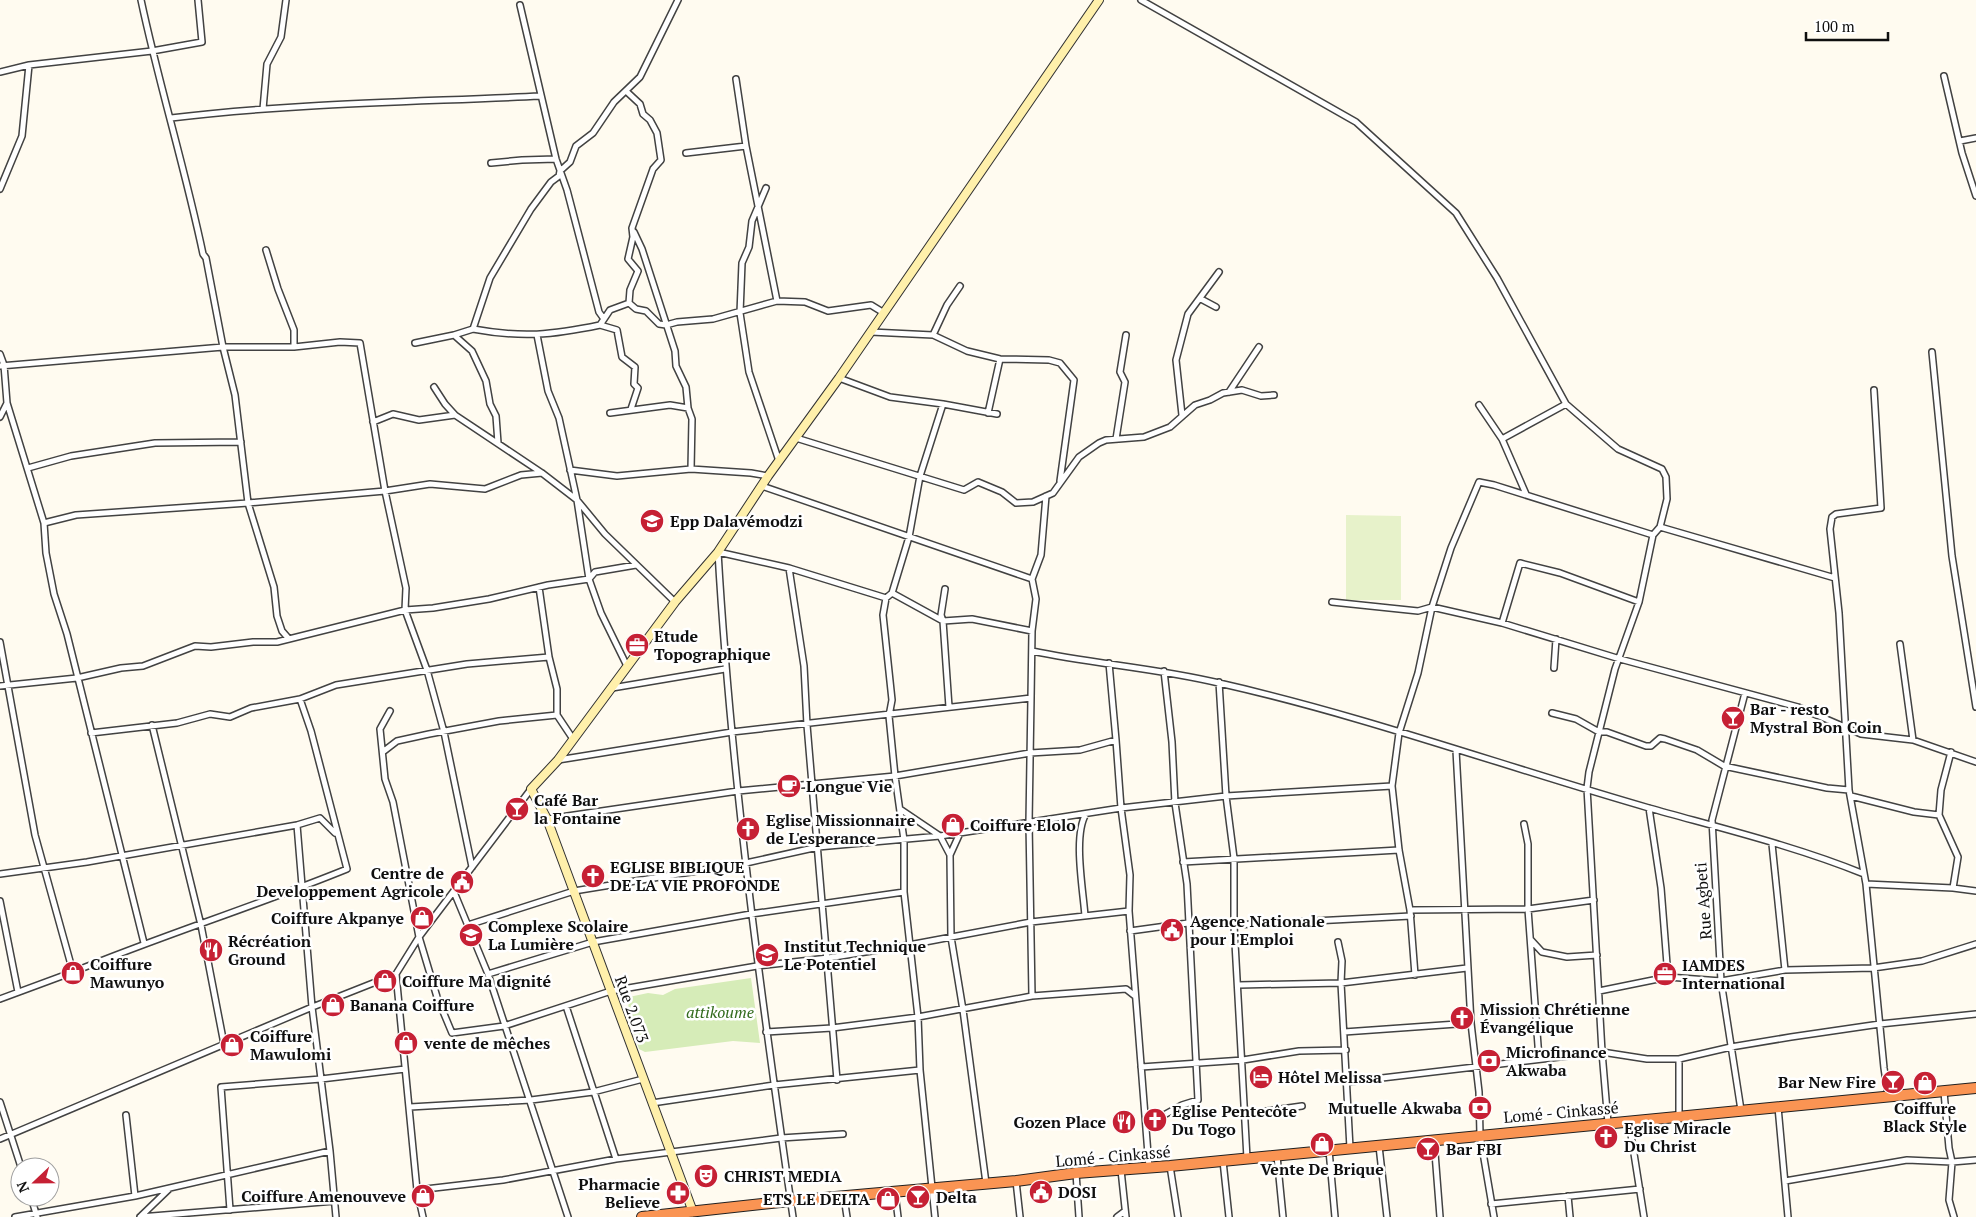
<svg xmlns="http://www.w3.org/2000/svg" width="1976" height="1217" font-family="'PT Serif',serif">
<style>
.green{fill:#d6ecb8}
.pitch{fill:#e7f2ca}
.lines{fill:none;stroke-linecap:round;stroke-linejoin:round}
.street-casing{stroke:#424242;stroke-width:8}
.secondary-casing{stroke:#313131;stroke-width:10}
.highway-casing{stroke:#202020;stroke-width:12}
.street{stroke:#fff;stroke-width:5}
.secondary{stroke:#fff0ab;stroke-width:8}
.highway{stroke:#fa9453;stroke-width:10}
.labels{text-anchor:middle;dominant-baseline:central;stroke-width:5;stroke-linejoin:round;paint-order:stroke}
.poi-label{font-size:16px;font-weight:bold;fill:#0f0f0f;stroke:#fff;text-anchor:start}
.street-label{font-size:16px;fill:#0f0f0f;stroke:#fff}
.park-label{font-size:16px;font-style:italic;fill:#316a1b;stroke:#fff}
</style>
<rect width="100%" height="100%" fill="#fffbf0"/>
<path class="green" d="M 751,978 L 760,1043 L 733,1041 L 645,1052 L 639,1049 L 628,1013 L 629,997 L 648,993 L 663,995 L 675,989 Z"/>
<path class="pitch" d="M 1346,515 L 1401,516 L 1401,600 L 1346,600 Z"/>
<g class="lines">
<g class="street-casing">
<path id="street" d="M 141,0 C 159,85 185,168 203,254 L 206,258 L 223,347 L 294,347 L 340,342 L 360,343 L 385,491 L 406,588 L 405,610 L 427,670 L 444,732 L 472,867
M 1141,0 L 1356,122 L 1456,213 L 1497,278 L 1566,404 L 1618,449 L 1662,469 L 1666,477 L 1667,499 L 1660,527 L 1653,535 L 1639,602 L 1615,669 L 1589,772 L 1587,788 L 1602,1052 L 1608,1123
M 520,5 L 556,159 L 567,190 L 599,312 L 604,319
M 0,72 L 29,65 L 152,51 L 202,42 L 198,0
M 1944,76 L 1962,153 L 1976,196
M 736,79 L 746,146
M 626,91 L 640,104 L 643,114 L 650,120 L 657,133 L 661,160 L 653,169 L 632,228 L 633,237 L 628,259 L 638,271 L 630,290 L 629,303 L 636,309 L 646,311 L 659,324 L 666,325 L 677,322 L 713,319 L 777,301 L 805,302 L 828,311 L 871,305 L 884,313
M 263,109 L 267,64 L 281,37 L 286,0
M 171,118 C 294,103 418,102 541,96
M 1960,141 L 1976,138
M 686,153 L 746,146 L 777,301
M 491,163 L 522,160 L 556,159
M 766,188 L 752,221 L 749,247 L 742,263 L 740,313 L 749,372 L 779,461
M 0,189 L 22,136 L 29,65
M 634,232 L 642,249 L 675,351 L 676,366 L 686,387 L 688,408 L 692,419 L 691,469
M 266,250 L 278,289 L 294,330 L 294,347
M 1201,299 L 1216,307
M 600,325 L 617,330 L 622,357 L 635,367 L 634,384 L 638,388 L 631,409
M 473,329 C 522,338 552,335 600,325 L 610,310 L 629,303
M 871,332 L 933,335 L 967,351 L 1000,359 L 1049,360 L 1060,363 L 1074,380 L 1060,481
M 537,335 L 548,391 L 559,418 L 577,500 L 589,579 L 601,613 L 627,666
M 933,335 L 947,305 L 960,286
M 415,343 L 454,335
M 1932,352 L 1952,556 L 1976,707
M 0,354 L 4,365 L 7,403 L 0,417
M 0,366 L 223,347 L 235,395 L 248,503 L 274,587 L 277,616 L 282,631 L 289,639
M 839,378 L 890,397 L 943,404 L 997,414
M 434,387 L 445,404 L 455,415
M 1874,390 L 1881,508 L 1836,514 L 1832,517 L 1830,529 L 1839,613 L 1849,790 L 1866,884 L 1884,1068 L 1888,1095
M 1229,392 L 1259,347
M 7,403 L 44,523 L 46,553 L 54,594 L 67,634 L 144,943
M 1479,405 L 1502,439 L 1526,494
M 610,413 L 670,405 L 688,408
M 988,413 L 1000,359
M 1182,415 L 1176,360 L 1188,314 L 1219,272
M 373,422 L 393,414 L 419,420 L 455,415 L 542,473 L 577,500 L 605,534 L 675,602
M 796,438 L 964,490 L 978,482 L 1002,492 L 1016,503 L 1033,502 L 1053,493 L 1079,457 L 1099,443 L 1106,440 L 1144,437 L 1170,427 L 1195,405 L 1210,400 L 1223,393 L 1242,390 L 1261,396 L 1274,395
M 1116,439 L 1125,382 L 1120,372 L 1126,335
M 1502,439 L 1566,404
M 498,443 L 496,416 L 490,404 L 486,381 L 472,351 L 454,335 L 473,329 L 490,278 L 531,209 L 551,182 L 559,176 L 560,171 L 570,162 L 576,146 L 593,133 L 614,102 L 640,77 L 678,0
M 28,468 L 71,456 L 155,443 L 241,442
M 570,470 L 617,476 L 691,469 L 751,473 L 768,476
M 762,486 L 1032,579
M 44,523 L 76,515 L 248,503 L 385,491 L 430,484 L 485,489 L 521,475 L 542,473
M 1660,527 L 1835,578
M 789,568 L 804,666 L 807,725 L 837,1080
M 539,587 L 549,657 L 557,689 L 557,715 L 573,739
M 945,589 L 941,615 L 943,621 L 949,707
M 892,593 L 943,621 L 972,619 L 1032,631
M 1332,602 L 1418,611 L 1432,607 L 1502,623 L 1620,659 L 1798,707 L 1861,734 L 1913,740 L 1976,762
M 1502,623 L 1520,563 L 1560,573 L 1639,602
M 0,642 L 35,835 L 73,972 L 0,999
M 1900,644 L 1913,740
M 1032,651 C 1094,664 1157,668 1219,683 C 1365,716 1506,767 1649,808 C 1720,828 1795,846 1864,874
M 1109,663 L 1116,740
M 1554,668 L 1556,639
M 1219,682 L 1226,796 L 1234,858 L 1234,925 L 1247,1158
M 0,686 L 77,678 L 121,668 L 143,666 L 195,646 L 211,647 L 253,642 L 277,642 L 405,610 L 433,608 L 489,599 L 548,585 L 589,579 L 595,572 L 636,565
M 612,688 L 725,669
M 1031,698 L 1029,823 L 1032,996
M 390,711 L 380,729 L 385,779 L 393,802 L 419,937 L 437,997 L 452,1033 L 504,1026 L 611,991 L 757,966 L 828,958 L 909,945 L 1031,922 L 1129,911
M 1552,713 L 1576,719 L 1599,732 L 1607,732 L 1646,746 L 1651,746 L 1660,738 L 1665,739 L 1697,750 L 1724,766 L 1827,788 L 1849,790
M 152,725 L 201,925 L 224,1044
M 91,733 L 177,723 L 210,714 L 230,717 L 251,708 L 300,699 L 336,685 L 467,664 L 549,657
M 1456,750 L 1471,1023 L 1479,1092 L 1480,1135 L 1494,1217
M 384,751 L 397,741 L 429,734 L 499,721 L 557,715
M 1951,752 L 1941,790 L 1939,815 L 1958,857 L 1953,888
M 558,760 L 732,732 L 1031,698 L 1032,631 L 1036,599 L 1032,579 L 1041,555 L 1046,496
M 1851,796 L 1914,812 L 1939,815
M 1649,808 L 1661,888 L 1668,977
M 900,809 L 940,836 L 950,855 L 951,937 L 963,1010 L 986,1183
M 547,819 L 738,791 L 895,776 L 1030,753 L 1080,750 L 1116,740 L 1121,808 L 1130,875 L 1129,911 L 1149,1167
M 1524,824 L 1528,844 L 1528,909 L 1539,1059
M 297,825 L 312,1007 L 330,1151 L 336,1217
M 1772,844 L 1785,970
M 950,855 L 960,833
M 1183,862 L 1399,850
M 0,874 L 87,862 L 297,825 L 320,818 L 335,833
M 1866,884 L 1953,888 L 1976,891
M 454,892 L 488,974 L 568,1217
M 0,901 L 18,992
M 1410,910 L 1528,909 L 1594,900
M 1085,916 C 1083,889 1073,835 1086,814
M 468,925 L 574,891 L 746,863 L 818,847 L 940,836 L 1121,808 L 1226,796 L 1392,786
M 1130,931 L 1188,923 L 1234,925 L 1411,916
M 1531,940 L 1542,952 L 1567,957 L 1597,955
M 1338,942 L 1342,961 L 1341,983 L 1350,1148
M 73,972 C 163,935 256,906 347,869 L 311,731 L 300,699
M 396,974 L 417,1190 L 423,1217
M 488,974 L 593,942 L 751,914 L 904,892
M 1415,975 L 1410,910 L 1399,850 L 1392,786 L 1399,733 L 1418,673 L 1432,607 L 1451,548 L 1479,482 L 1494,485 L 1653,535
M 1239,985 L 1341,983 L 1467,968
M 1599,991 L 1668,977 L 1721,981 L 1785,970 L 1873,968 L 1922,961 L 1976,944
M 566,1006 L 616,1159
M 766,1032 L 832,1028 L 918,1017 L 1032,996 L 1126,989 L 1135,996
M 1344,1032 L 1471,1023
M 1679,1059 L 1679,1116
M 1141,1067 L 1243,1060 L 1299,1051 L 1346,1050
M 1348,1082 L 1602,1052 L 1647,1059 L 1679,1059 L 1731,1047 L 1791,1037 L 1880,1024 L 1976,1014
M 1944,1092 L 1949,1148 L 1952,1162 L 1949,1200 L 1954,1217
M 0,1102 L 21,1167
M 652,1103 L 774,1085 L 920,1070
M 410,1107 L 531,1100 L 593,1092 L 643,1079
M 1778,1107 L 1788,1217
M 1741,1110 L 1721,981 L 1712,820 L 1745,693
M 1245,1114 L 1302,1106
M 126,1115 L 135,1196
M 1629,1122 L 1644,1217
M 1146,1125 L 1182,1105 L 1198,1100 L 1187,884 L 1175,803 L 1172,742 L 1164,671
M 0,1139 L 310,1008 L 396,974 L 419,937 L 531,789
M 1434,1140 L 1440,1217
M 1379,1146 L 1387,1217
M 1329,1150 L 1335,1217
M 1277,1156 L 1283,1217
M 1223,1161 L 1229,1217
M 1170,1166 L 1178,1217
M 1121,1170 L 1126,1217
M 1076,1173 L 1079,1217
M 1016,1181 L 1020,1217
M 1785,1181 L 1907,1160 L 1952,1162 L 1976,1160
M 417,1190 L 503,1180 L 616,1159 L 781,1138 L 843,1134
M 895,1193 L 898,1217
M 1568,1196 L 1570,1217
M 31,1197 L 37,1217
M 844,1197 L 847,1217
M 1491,1204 L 1640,1189
M 230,1210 L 221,1087 L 321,1079 L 405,1069
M 141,1216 L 169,1189
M 15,1217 L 135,1196 L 330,1151
M 140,1217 L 335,1201
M 793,1217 C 761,996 731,775 718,552 L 789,568 L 886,598
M 935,1217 L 920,1070 L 918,1017 L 904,892 L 904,840 L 895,776 L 889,716 L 892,700 L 883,615 L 886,598 L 892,593 L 909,537 L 920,476 L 943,404
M 1117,1217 L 1125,1211"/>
</g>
<g class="secondary-casing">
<path id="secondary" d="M 693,1212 L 547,819 L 531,789 L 558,760 L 675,602 L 718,552 L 768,476 L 839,378 L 1099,0"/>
</g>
<g class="highway-casing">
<path id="highway" d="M 642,1217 L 790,1201 L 1016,1181 L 1076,1173 L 1170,1166 L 1976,1088"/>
</g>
<use href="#street" class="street"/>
<use href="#secondary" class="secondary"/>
<use href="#highway" class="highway"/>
</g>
<defs>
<g id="school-disc" transform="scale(1.25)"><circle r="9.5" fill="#c62034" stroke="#fff"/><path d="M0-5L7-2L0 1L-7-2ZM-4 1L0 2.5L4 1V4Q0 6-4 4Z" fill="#fff"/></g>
<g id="office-disc" transform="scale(1.25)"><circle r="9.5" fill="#c62034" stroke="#fff"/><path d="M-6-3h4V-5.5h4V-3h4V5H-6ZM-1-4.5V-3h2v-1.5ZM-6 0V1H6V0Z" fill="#fff"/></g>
<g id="bar-disc" transform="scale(1.25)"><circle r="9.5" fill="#c62034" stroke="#fff"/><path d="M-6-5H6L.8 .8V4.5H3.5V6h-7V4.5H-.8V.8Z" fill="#fff"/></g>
<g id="cafe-disc" transform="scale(1.25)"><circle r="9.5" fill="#c62034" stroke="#fff"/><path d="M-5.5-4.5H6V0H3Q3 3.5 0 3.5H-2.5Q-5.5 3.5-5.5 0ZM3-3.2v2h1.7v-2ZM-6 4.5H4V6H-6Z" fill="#fff"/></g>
<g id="shop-disc" transform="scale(1.25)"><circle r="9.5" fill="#c62034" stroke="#fff"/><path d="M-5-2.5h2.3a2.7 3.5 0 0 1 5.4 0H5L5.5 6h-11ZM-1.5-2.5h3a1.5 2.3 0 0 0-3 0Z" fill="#fff"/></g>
<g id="church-disc" transform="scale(1.25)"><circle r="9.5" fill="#c62034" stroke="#fff"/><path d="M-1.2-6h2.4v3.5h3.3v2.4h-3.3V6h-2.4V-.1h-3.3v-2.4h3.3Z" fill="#fff"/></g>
<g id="civic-disc" transform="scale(1.25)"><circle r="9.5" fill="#c62034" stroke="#fff"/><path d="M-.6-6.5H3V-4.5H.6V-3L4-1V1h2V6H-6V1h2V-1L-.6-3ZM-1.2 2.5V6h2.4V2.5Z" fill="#fff"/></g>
<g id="restaurant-disc" transform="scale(1.25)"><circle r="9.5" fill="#c62034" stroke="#fff"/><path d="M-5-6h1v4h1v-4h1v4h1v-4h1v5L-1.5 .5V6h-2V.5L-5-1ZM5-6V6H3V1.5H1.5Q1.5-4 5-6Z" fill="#fff"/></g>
<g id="bank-disc" transform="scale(1.25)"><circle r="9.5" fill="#c62034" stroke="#fff"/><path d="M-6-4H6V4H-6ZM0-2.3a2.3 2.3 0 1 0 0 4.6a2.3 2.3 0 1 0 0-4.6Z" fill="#fff"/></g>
<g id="hotel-disc" transform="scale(1.25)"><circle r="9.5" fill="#c62034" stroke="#fff"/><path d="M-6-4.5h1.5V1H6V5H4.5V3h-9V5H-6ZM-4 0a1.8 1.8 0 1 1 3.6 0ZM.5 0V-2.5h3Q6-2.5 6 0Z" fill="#fff"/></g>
<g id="theatre-disc" transform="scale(1.25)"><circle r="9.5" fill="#c62034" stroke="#fff"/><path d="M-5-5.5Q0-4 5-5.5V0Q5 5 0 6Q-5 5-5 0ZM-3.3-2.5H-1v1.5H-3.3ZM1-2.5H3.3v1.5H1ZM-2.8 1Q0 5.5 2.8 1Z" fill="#fff"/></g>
<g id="pharmacy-disc" transform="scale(1.25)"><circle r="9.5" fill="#c62034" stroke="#fff"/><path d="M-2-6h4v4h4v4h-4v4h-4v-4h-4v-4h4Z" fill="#fff"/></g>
</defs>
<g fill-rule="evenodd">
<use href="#school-disc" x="652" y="521"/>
<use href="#office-disc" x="637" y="645"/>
<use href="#bar-disc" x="1733" y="718"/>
<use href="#cafe-disc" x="789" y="786"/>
<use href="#bar-disc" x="517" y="809"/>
<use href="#shop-disc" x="953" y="825"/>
<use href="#church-disc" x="748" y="829"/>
<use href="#church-disc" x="593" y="876"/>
<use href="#civic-disc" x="462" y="882"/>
<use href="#shop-disc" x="422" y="918"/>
<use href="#civic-disc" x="1172" y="930"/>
<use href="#school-disc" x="471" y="935"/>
<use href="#restaurant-disc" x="211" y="950"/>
<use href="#school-disc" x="767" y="955"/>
<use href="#shop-disc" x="73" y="973"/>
<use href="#office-disc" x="1665" y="974"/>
<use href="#shop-disc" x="385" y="981"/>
<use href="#shop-disc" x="333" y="1005"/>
<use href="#church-disc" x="1462" y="1018"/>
<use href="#shop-disc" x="406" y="1043"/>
<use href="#shop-disc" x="232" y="1045"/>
<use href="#bank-disc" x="1489" y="1061"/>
<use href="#hotel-disc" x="1261" y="1077"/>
<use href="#bar-disc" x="1893" y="1082"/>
<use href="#shop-disc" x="1925" y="1083"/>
<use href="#bank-disc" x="1480" y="1108"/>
<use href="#church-disc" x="1155" y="1120"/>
<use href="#restaurant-disc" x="1124" y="1122"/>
<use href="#church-disc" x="1606" y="1137"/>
<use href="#shop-disc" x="1322" y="1144"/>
<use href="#bar-disc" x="1428" y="1149"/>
<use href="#theatre-disc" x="706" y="1176"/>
<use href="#civic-disc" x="1041" y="1192"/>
<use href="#pharmacy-disc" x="678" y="1193"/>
<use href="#shop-disc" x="423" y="1196"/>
<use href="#bar-disc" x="918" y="1197"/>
<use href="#shop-disc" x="888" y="1199"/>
</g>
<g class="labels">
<g class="poi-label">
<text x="670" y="521">Epp Dalavémodzi</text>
<text x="654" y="636">Etude<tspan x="654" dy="18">Topographique</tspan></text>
<text x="1750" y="709">Bar - resto<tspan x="1750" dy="18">Mystral Bon Coin</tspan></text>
<text x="806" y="786">Longue Vie</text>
<text x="534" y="800">Café Bar<tspan x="534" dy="18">la Fontaine</tspan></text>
<text x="766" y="820">Eglise Missionnaire<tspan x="766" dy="18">de L'esperance</tspan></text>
<text x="970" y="825">Coiffure Elolo</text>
<text x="610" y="867">EGLISE BIBLIQUE<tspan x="610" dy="18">DE LA VIE PROFONDE</tspan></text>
<text x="444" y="873" text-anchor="end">Centre de<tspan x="444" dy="18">Developpement Agricole</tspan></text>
<text x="404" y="918" text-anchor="end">Coiffure Akpanye</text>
<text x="1190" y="921">Agence Nationale<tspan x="1190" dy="18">pour l'Emploi</tspan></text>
<text x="488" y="926">Complexe Scolaire<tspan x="488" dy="18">La Lumière</tspan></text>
<text x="228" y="941">Récréation<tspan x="228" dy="18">Ground</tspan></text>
<text x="784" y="946">Institut Technique<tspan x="784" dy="18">Le Potentiel</tspan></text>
<text x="90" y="964">Coiffure<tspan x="90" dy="18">Mawunyo</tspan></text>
<text x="1682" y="965">IAMDES<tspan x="1682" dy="18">International</tspan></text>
<text x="402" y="981">Coiffure Ma dignité</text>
<text x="350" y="1005">Banana Coiffure</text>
<text x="1480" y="1009">Mission Chrétienne<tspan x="1480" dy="18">Évangélique</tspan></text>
<text x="250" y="1036">Coiffure<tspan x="250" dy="18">Mawulomi</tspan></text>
<text x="424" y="1043">vente de mêches</text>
<text x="1506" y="1052">Microfinance<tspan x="1506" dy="18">Akwaba</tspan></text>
<text x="1278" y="1077">Hôtel Melissa</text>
<text x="1876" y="1082" text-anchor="end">Bar New Fire</text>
<text x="1462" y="1108" text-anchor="end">Mutuelle Akwaba</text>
<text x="1925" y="1108" text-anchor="middle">Coiffure<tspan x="1925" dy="18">Black Style</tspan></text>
<text x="1172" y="1111">Eglise Pentecôte<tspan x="1172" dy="18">Du Togo</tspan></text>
<text x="1106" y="1122" text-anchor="end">Gozen Place</text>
<text x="1624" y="1128">Eglise Miracle<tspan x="1624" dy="18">Du Christ</tspan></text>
<text x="1446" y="1149">Bar FBI</text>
<text x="1322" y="1169" text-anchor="middle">Vente De Brique</text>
<text x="724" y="1176">CHRIST MEDIA</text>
<text x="660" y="1184" text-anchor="end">Pharmacie<tspan x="660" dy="18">Believe</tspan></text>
<text x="1058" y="1192">DOSI</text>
<text x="406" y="1196" text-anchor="end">Coiffure Amenouveve</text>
<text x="936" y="1197">Delta</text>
<text x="870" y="1199" text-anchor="end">ETS LE DELTA</text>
</g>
<g class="street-label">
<text transform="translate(1703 901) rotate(-94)">Rue Agbeti</text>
<text transform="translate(632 1009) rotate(70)">Rue 2.073</text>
<text transform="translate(1561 1112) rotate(-5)">Lomé - Cinkassé</text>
<text transform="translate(1113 1156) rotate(-5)">Lomé - Cinkassé</text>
</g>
<g class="park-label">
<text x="720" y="1012">attikoume</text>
</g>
</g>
<g transform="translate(35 1182) rotate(248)"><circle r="24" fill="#ffffff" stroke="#9f9f9f"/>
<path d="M0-4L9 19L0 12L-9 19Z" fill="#c62034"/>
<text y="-8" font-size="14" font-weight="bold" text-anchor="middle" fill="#0f0f0f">N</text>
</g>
<path d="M1806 32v8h82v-8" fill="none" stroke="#0f0f0f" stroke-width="2.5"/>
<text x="1814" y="32" font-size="15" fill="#0f0f0f" stroke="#ffffff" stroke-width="4" paint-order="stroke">100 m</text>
</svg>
